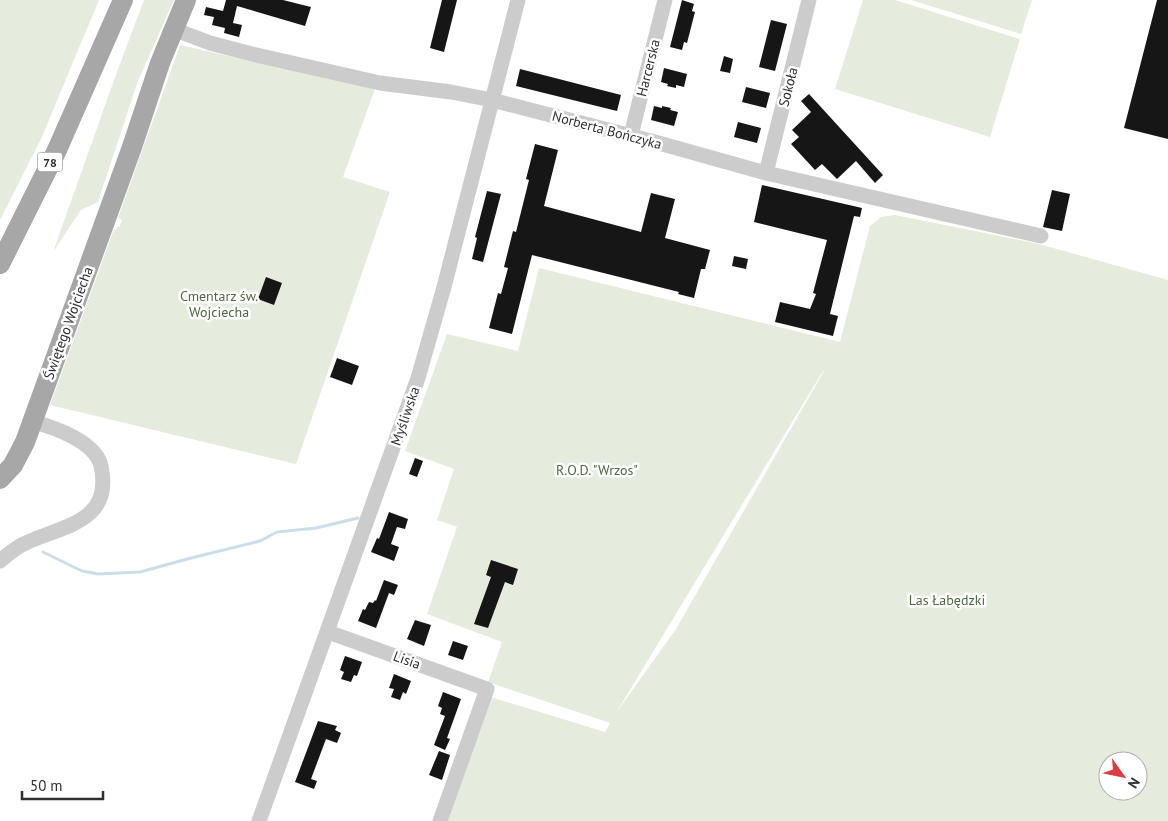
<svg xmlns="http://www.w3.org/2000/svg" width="1168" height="821" font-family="'PT Sans',sans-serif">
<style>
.green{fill:#e5ecde;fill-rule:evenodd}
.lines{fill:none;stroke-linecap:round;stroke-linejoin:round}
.stream{stroke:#ccddea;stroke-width:3}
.building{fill:#161616}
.minor{stroke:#ccc;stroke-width:15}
.major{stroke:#a7a7a7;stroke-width:20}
.labels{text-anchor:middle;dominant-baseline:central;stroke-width:5;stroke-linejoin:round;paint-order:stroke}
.shield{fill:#fff;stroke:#6d6d6d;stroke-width:1}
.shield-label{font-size:12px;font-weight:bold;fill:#2f2f2f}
.street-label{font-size:14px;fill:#2f2f2f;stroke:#fff}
.park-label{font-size:14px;fill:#51693f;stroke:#fff}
</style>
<rect width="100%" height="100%" fill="#fff"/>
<path class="green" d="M 0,0 L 99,0 L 41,139 L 0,220 Z
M 144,0 L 174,0 L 138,81 L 98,202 L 81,210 L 53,252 L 118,69 Z
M 863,0 L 895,0 L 1020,39 L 990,137 L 835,89 Z
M 911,0 L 1032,0 L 1021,34 Z
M 180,45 L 375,89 L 343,177 L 390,192 L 296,464 L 50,405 L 114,229 L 116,230 L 117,227 L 119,227 L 122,220 L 118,218 Z
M 895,215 L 1039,244 L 1168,280 L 1168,821 L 437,821 L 484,695 L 605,732 L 610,723 L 488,682 L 502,642 L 427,614 L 457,527 L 437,520 L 454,469 L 405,451 L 447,334 L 518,351 L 539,268 L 840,342 L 870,226 L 881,217 ZM 824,371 L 676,629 L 616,713 L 823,371 ZM 1108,761 L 1138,761 L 1138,791 L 1108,791 Z"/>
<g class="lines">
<path class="stream" d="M 43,552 L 82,571 L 98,574 L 140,572 L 191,558 L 260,541 L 277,532 L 316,528 L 358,518"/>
</g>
<path class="building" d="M 226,0 L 283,0 L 311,7 L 305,26 L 237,6 L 233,23 L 242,25 L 239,37 L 224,33 L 225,28 L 212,25 L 214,17 L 204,15 L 206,7 L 223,11 Z
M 442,0 L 457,0 L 444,52 L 430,48 Z
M 682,0 L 694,4 L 692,11 L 695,12 L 687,43 L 684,42 L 682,50 L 670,47 Z
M 1157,0 L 1168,0 L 1168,139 L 1124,128 Z
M 771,20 L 787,24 L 775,71 L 759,67 Z
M 724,56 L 733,59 L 730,73 L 720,71 Z
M 664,68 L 687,74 L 684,87 L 676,85 L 676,88 L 667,86 L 668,84 L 661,82 Z
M 520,69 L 621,95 L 617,111 L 516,86 Z
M 746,87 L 770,93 L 766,108 L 742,102 Z
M 809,94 L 883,175 L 875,183 L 856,161 L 837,179 L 822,164 L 815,170 L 791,144 L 799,137 L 792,130 L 811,112 L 801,101 Z
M 654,106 L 662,108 L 662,106 L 671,108 L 670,110 L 678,112 L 674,126 L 651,120 Z
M 738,122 L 761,128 L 757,143 L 734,137 Z
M 535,144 L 558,150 L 544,206 L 641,232 L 651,193 L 675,199 L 665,238 L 710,250 L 705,269 L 701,269 L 694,298 L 678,294 L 679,292 L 532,255 L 512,334 L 489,328 L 498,293 L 501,294 L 508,268 L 504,267 L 513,231 L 516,232 L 529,180 L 526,179 Z
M 762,185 L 862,208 L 860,217 L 854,216 L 830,314 L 838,316 L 833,336 L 775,322 L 780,302 L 810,309 L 816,294 L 813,293 L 827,240 L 754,222 Z
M 1052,190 L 1070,194 L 1062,231 L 1043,227 Z
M 487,191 L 501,194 L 483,262 L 472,259 L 477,238 L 475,237 Z
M 734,256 L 748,259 L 746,269 L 732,266 Z
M 266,277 L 282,283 L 274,305 L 258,299 Z
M 337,358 L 359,366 L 352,385 L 330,377 Z
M 415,458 L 423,461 L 417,477 L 409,474 Z
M 389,512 L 408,519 L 405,529 L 397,527 L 391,544 L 399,547 L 394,561 L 371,552 L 377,538 L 379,539 Z
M 491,560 L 518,569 L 513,585 L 505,582 L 488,628 L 474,624 L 491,577 L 486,575 Z
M 384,580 L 398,585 L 394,595 L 389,593 L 376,628 L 358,621 L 363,609 L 365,610 L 369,602 L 373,603 L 375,600 L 376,601 Z
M 415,620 L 431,625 L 424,646 L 407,639 Z
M 453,641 L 468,646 L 463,660 L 448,655 Z
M 345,656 L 362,662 L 357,676 L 354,675 L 351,682 L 341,679 L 344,672 L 340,670 Z
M 394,674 L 411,681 L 406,694 L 403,692 L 400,700 L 391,697 L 394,689 L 389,688 Z
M 443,692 L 461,699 L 447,738 L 450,739 L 445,750 L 434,745 L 445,716 L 440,714 L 442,708 L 438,706 Z
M 318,721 L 337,726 L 335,730 L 341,733 L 337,743 L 326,739 L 311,779 L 317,781 L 314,789 L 295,782 Z
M 439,751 L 450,755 L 442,780 L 429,775 Z"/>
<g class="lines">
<path class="minor" d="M 173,29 L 210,43 L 252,54 L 380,83 L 451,92 L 492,100 L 655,142 L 766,173 L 1041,236
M 631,135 L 665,0
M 766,173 L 809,0
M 0,561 C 8,554 18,546 28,542 C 66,525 113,521 101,466 C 96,442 54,427 33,422
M 328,632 L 487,689 L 440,821
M 259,821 L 418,378 L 444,287 L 518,0"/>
<path class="major" d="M 0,264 L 57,150 L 123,0
M 0,479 L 13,465 L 25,442 L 132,147 L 160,63 L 186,0"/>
</g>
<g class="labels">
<rect class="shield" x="37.5" y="152.5" width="25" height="19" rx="4"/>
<g class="shield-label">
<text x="50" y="162">78</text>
</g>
<g class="street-label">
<text transform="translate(648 68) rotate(-76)">Harcerska</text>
<text transform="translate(788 87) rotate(-76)">Sokoła</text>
<text transform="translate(607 130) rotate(15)">Norberta Bończyka</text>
<text transform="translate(68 323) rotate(-70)">Świętego Wojciecha</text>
<text transform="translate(405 416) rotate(-71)">Myśliwska</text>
<text transform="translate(407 660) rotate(20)">Lisia</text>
</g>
<g class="park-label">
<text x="219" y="296">Cmentarz św.<tspan x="219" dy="16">Wojciecha</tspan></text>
<text x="597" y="470">R.O.D. "Wrzos"</text>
<text x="947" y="600">Las Łabędzki</text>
</g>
</g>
<g transform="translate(1123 776) rotate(123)"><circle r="24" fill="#ffffff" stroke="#acacac"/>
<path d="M0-4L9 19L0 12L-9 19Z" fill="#db3d41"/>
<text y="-8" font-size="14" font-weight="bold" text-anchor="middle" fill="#2f2f2f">N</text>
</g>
<path d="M22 791v8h81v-8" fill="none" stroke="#2f2f2f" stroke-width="2.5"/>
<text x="30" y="791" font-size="15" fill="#2f2f2f" stroke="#ffffff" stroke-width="4" paint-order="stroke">50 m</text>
</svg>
